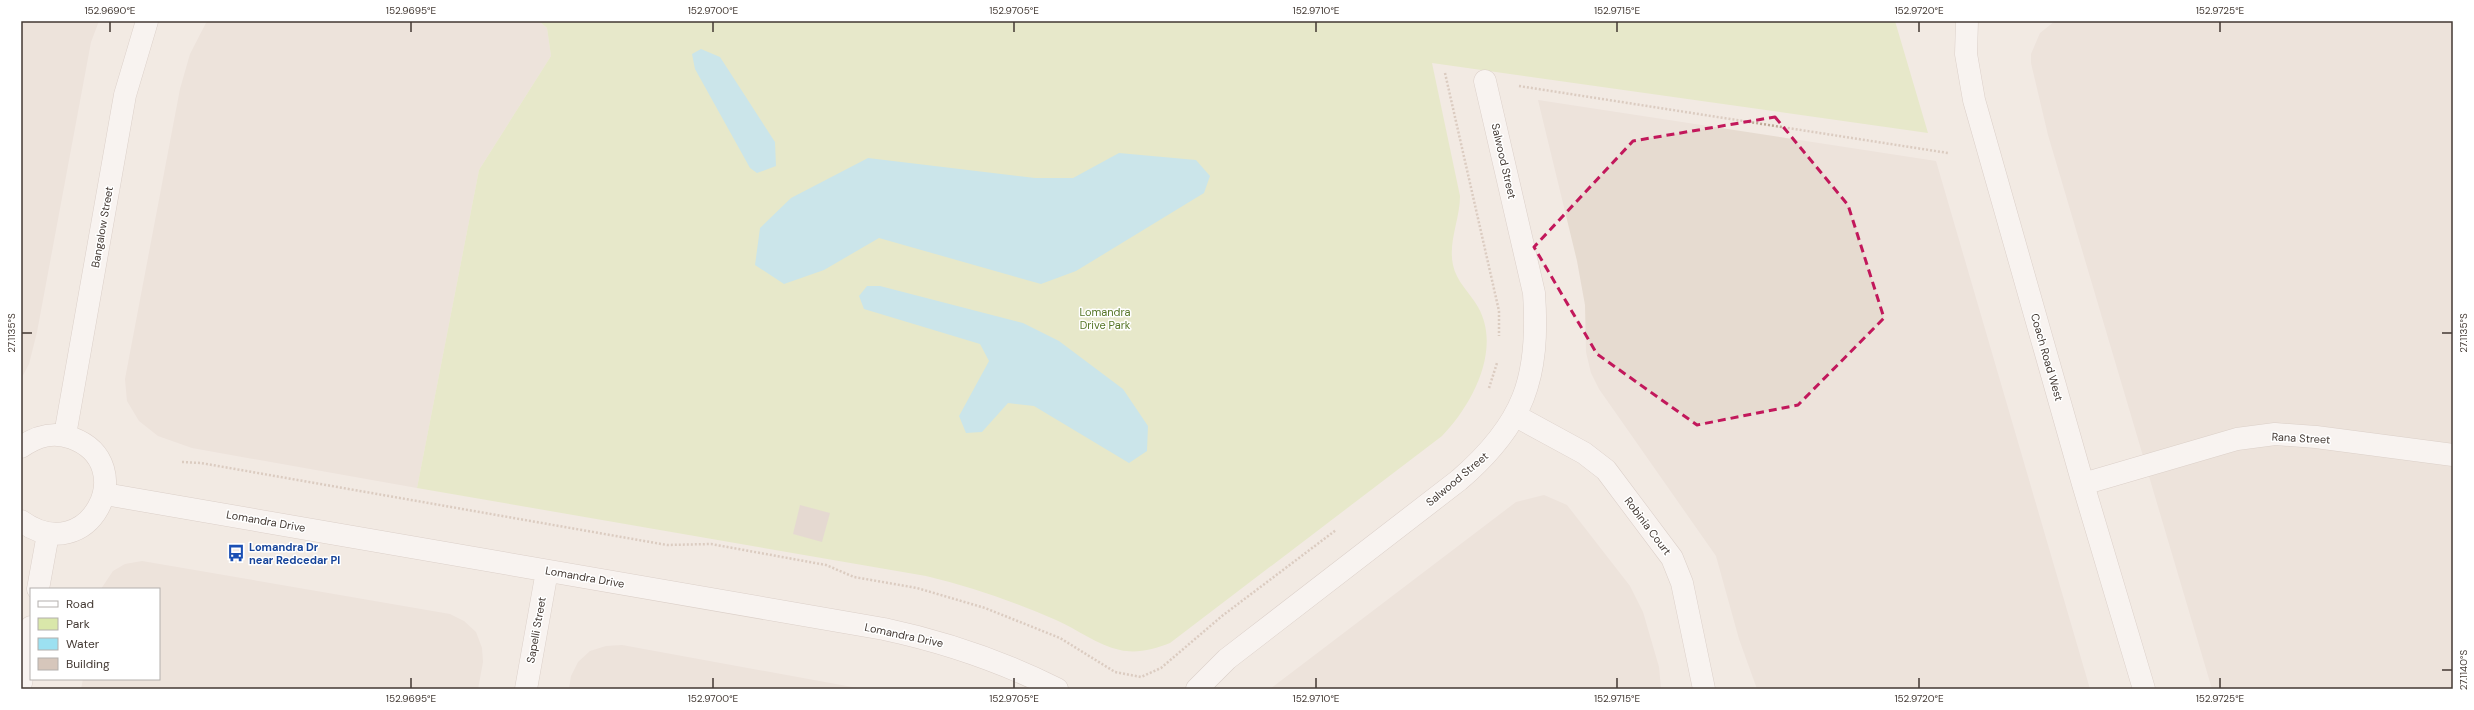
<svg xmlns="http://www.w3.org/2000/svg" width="2474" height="710" font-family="'DM Sans',sans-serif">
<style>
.residential{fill:#e6dbd0}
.green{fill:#d9e7aa}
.water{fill:#9ce0f1}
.building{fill:#d6c6bb}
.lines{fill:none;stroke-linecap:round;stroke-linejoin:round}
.minor-casing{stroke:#c0b2a8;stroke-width:23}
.path{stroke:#bfa896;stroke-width:2.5;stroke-dasharray:2 2;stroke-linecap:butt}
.minor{stroke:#fff;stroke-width:22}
.marked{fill:none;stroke:#c2185b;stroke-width:3;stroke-dasharray:8 5;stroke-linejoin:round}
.ticks{fill:none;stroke:#433933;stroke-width:1.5}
.labels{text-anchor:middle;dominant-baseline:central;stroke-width:3;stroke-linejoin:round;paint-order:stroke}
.street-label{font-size:11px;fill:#433933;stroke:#fff}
.park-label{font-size:11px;fill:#557526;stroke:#fff}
.transit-label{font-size:11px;font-weight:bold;fill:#164399;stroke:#fff;text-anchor:start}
.neatline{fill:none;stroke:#433933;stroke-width:1.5}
.ticks-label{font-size:10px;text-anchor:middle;fill:#433933}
</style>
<rect width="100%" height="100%" fill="#f2eae3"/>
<path class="residential" d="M 21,21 L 99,21 L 91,42 L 37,332 L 29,364 L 21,379 Z
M 207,21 L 539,21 L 547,28 L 551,56 L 479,170 L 417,488 L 192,448 L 158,436 L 139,421 L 127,401 L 125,379 L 180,89 L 190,54 Z
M 2055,21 L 2453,21 L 2453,689 L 2212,689 L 2048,135 L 2031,63 L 2031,54 L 2040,33 Z
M 1538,100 L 1936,161 L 2090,689 L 1757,689 L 1739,639 L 1716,556 L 1599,389 L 1591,373 L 1586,352 L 1585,305 L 1577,261 Z
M 1544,495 L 1567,505 L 1630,586 L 1643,612 L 1659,667 L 1661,689 L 1270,689 L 1516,502 Z
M 142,561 L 450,614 L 464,621 L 476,632 L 482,648 L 483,662 L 478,689 L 81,689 L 83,679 L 159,679 L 159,589 L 101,589 L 113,571 L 125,564 Z
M 622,645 L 863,689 L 569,689 L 571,676 L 578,662 L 590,651 L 606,646 Z"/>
<path class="green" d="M 539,21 L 1895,21 L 1928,133 L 1432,63 L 1460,196 C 1460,219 1448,242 1453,265 C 1456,281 1470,293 1478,307 C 1502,349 1472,405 1442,436 L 1170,643 C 1154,649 1137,654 1120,650 C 1097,645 1077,629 1056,620 C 1013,601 971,587 926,576 L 417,488 L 479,170 L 551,56 L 547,28 Z"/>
<path class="water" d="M 701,49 L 720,57 L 775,142 L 776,166 L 757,173 L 750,168 L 695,69 L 692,54 Z
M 1119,153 L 1196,160 L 1210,176 L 1204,193 L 1076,271 L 1041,284 L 879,238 L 824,270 L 784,284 L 755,265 L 760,228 L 791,198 L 868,158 L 1035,178 L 1073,178 Z
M 867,286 L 880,286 L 1023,323 L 1059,341 L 1123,389 L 1148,426 L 1147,451 L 1129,463 L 1034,406 L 1008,403 L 982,432 L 966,433 L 959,416 L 989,361 L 980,344 L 864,309 L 859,296 Z"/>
<path class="building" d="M 800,505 L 830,513 L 822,542 L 793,534 Z"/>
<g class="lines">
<g class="minor-casing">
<path id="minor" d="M 1967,21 L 1966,54 L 1974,100 L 2083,484 L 2144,689
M 1516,416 L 1584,453 L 1606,470 L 1672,558 L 1682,583 L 1704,689
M 65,435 L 125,95 L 147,21
M 21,447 C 37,436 53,431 72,438 C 142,464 89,570 21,521
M 2083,484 L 2237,439 L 2275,434 L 2316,437 L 2453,455
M 105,494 L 884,629 C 945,642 1001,661 1057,689
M 38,589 L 48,534
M 21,683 L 31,627
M 526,689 L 547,571
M 1197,689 L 1227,659 L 1459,480 C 1524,424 1540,378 1534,293 L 1485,81"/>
</g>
<path class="path" d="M 1445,73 L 1499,311 L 1499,336
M 1519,86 L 1948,153
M 1489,388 L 1497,363
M 182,462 L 201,463 L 667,545 L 711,544 L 826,565 L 854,577 L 917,588 L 985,608 L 1060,638 L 1115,672 L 1141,677 L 1161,668 L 1222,616 L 1336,530"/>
<use href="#minor" class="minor"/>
</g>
<path d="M0 0H2474V710H0ZM 1775,117 L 1848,205 L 1884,318 L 1798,405 L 1697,425 L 1597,354 L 1534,247 L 1633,141 Z" fill="#f2eae3" fill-opacity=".55" fill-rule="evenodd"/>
<path class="marked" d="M 1775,117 L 1848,205 L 1884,318 L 1798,405 L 1697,425 L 1597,354 L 1534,247 L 1633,141 Z"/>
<path class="ticks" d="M 110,22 L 110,32M 411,22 L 411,32M 713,22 L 713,32M 1014,22 L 1014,32M 1316,22 L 1316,32M 1617,22 L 1617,32M 1919,22 L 1919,32M 2220,22 L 2220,32M 22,333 L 32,333M 2442,333 L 2452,333M 2442,670 L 2452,670M 411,678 L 411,688M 713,678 L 713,688M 1014,678 L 1014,688M 1316,678 L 1316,688M 1617,678 L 1617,688M 1919,678 L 1919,688M 2220,678 L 2220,688"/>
<defs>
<g id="bus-bare" transform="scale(1.38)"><path d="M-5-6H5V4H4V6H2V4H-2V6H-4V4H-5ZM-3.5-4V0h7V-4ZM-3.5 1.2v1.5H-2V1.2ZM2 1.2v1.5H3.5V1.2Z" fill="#1a4fb4" stroke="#fff" stroke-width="2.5" paint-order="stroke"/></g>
</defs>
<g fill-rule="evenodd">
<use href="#bus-bare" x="236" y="553"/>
</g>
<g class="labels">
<g class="street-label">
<text transform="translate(1504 161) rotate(77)">Salwood Street</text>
<text transform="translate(102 227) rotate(-80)">Bangalow Street</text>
<text transform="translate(2047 357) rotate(74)">Coach Road West</text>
<text transform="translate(2301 438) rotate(3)">Rana Street</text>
<text transform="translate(1457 479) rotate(-40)">Salwood Street</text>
<text transform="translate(266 521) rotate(10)">Lomandra Drive</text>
<text transform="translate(1648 526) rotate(53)">Robinia Court</text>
<text transform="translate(585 577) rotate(10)">Lomandra Drive</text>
<text transform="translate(536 630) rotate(-80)">Sapelli Street</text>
<text transform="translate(904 635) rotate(12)">Lomandra Drive</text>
</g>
<g class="park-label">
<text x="1105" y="312">Lomandra<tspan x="1105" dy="13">Drive Park</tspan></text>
</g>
<g class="transit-label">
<text x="249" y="547">Lomandra Dr<tspan x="249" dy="13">near Redcedar Pl</tspan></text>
</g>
</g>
<rect width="2474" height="710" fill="none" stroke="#ffffff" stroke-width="44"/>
<rect x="30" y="588" width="130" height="92" fill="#ffffff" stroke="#b4b0ad"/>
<rect x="38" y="601" width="20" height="6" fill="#ffffff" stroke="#b4b0ad"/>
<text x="66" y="608" font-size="12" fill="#433933">Road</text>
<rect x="38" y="618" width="20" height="12" fill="#d9e7aa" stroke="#b4b0ad"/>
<text x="66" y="628" font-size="12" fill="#433933">Park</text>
<rect x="38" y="638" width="20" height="12" fill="#9ce0f1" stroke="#b4b0ad"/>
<text x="66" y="648" font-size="12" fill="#433933">Water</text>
<rect x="38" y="658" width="20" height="12" fill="#d6c6bb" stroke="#b4b0ad"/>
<text x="66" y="668" font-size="12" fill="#433933">Building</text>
<rect x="22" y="22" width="2430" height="666" class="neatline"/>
<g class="ticks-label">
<text x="110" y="14">152.9690°E</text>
<text x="411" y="14">152.9695°E</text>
<text x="713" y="14">152.9700°E</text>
<text x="1014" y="14">152.9705°E</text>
<text x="1316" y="14">152.9710°E</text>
<text x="1617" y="14">152.9715°E</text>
<text x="1919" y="14">152.9720°E</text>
<text x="2220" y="14">152.9725°E</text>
<text transform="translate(11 333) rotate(-90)" y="4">27.1135°S</text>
<text transform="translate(2463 333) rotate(-90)" y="4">27.1135°S</text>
<text transform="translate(2463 670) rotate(-90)" y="4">27.1140°S</text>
<text x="411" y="702">152.9695°E</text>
<text x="713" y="702">152.9700°E</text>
<text x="1014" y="702">152.9705°E</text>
<text x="1316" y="702">152.9710°E</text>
<text x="1617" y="702">152.9715°E</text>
<text x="1919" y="702">152.9720°E</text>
<text x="2220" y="702">152.9725°E</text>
</g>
</svg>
